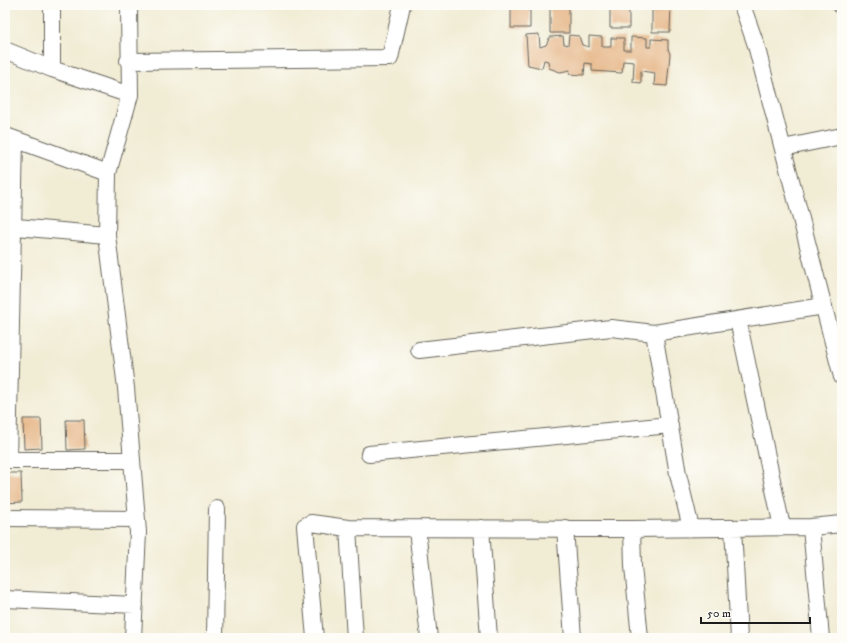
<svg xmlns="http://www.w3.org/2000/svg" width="847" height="643" font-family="'IM FELL DW Pica',serif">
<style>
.building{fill:#e6b789}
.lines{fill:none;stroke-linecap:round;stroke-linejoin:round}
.street-casing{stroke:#67655c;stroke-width:18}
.street{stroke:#fff;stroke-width:16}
</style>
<rect width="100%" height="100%" fill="#fdfcf7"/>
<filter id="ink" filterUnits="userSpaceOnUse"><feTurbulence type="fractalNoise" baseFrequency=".025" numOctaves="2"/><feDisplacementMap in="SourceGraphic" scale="8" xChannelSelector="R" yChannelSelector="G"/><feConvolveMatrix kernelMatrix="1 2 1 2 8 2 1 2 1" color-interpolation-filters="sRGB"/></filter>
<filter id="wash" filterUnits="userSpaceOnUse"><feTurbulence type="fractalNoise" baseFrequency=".012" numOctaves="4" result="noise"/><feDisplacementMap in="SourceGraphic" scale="16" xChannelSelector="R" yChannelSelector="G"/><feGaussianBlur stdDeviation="0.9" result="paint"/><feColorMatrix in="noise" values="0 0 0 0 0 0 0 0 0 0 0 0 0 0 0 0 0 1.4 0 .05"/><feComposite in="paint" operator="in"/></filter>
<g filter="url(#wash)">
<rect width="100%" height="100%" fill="#f1ecd4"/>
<g id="blocks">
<path class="building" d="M 511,5 L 530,5 L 530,28 L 511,28 Z
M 550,5 L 569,5 L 569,33 L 550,33 Z
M 610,5 L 629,5 L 629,28 L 610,28 Z
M 652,5 L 671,5 L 670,32 L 652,32 Z
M 539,34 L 540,47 L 546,45 L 550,37 L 563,36 L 564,44 L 568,45 L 569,35 L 579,36 L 582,45 L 589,47 L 589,36 L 602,37 L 602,47 L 611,47 L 611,38 L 624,38 L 624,50 L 631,50 L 631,37 L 647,38 L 647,47 L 651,47 L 651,39 L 668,40 L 668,49 L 670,54 L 667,86 L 654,85 L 655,73 L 641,71 L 641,83 L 633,82 L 634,62 L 623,61 L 622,73 L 592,71 L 592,64 L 585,63 L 584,75 L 569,74 L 570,70 L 560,72 L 549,68 L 548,61 L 544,60 L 542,68 L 528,65 L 526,35 Z
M 23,419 L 41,419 L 42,448 L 24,449 Z
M 66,420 L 84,420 L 85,449 L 67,450 Z
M 5,473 L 21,473 L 22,502 L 5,503 Z"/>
</g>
</g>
<g filter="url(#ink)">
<use href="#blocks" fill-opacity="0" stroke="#67655c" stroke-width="1"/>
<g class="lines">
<g class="street-casing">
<path id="street" d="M 742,5 L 756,45 L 842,377
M 841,5 L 842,7
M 5,50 L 52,69 L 130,95 L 129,5
M 128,61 L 390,58 L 402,5
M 52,69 L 52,5
M 130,95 L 108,173 L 107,235 L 126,388 L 138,532 L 133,638
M 6,136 L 108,173
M 783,148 L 842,136
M 5,226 L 107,235
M 738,320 L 782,527
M 419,350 L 611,328 L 654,333
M 369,454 L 670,425
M 5,460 L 132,460
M 8,460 L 15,140
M 5,518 L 137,519
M 811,527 L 821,638
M 481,528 L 489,638
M 565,528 L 573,638
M 691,528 L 678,474 L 654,333 L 824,306
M 733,528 L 739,638
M 417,529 L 429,638
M 5,599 L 135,605
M 215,638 L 217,509
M 315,638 L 305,526 L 311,523 L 348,528
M 355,638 L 348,528 L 632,529
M 640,638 L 633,566 L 632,529 L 811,527 L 842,524"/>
</g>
<use href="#street" class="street"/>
</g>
</g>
<rect width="847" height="643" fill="none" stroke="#fdfcf7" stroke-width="20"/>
<path d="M701 617v6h109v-6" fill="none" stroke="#1c1c1c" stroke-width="2"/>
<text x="707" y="617" font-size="12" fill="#1c1c1c" stroke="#fdfcf7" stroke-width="3" paint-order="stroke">50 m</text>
</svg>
